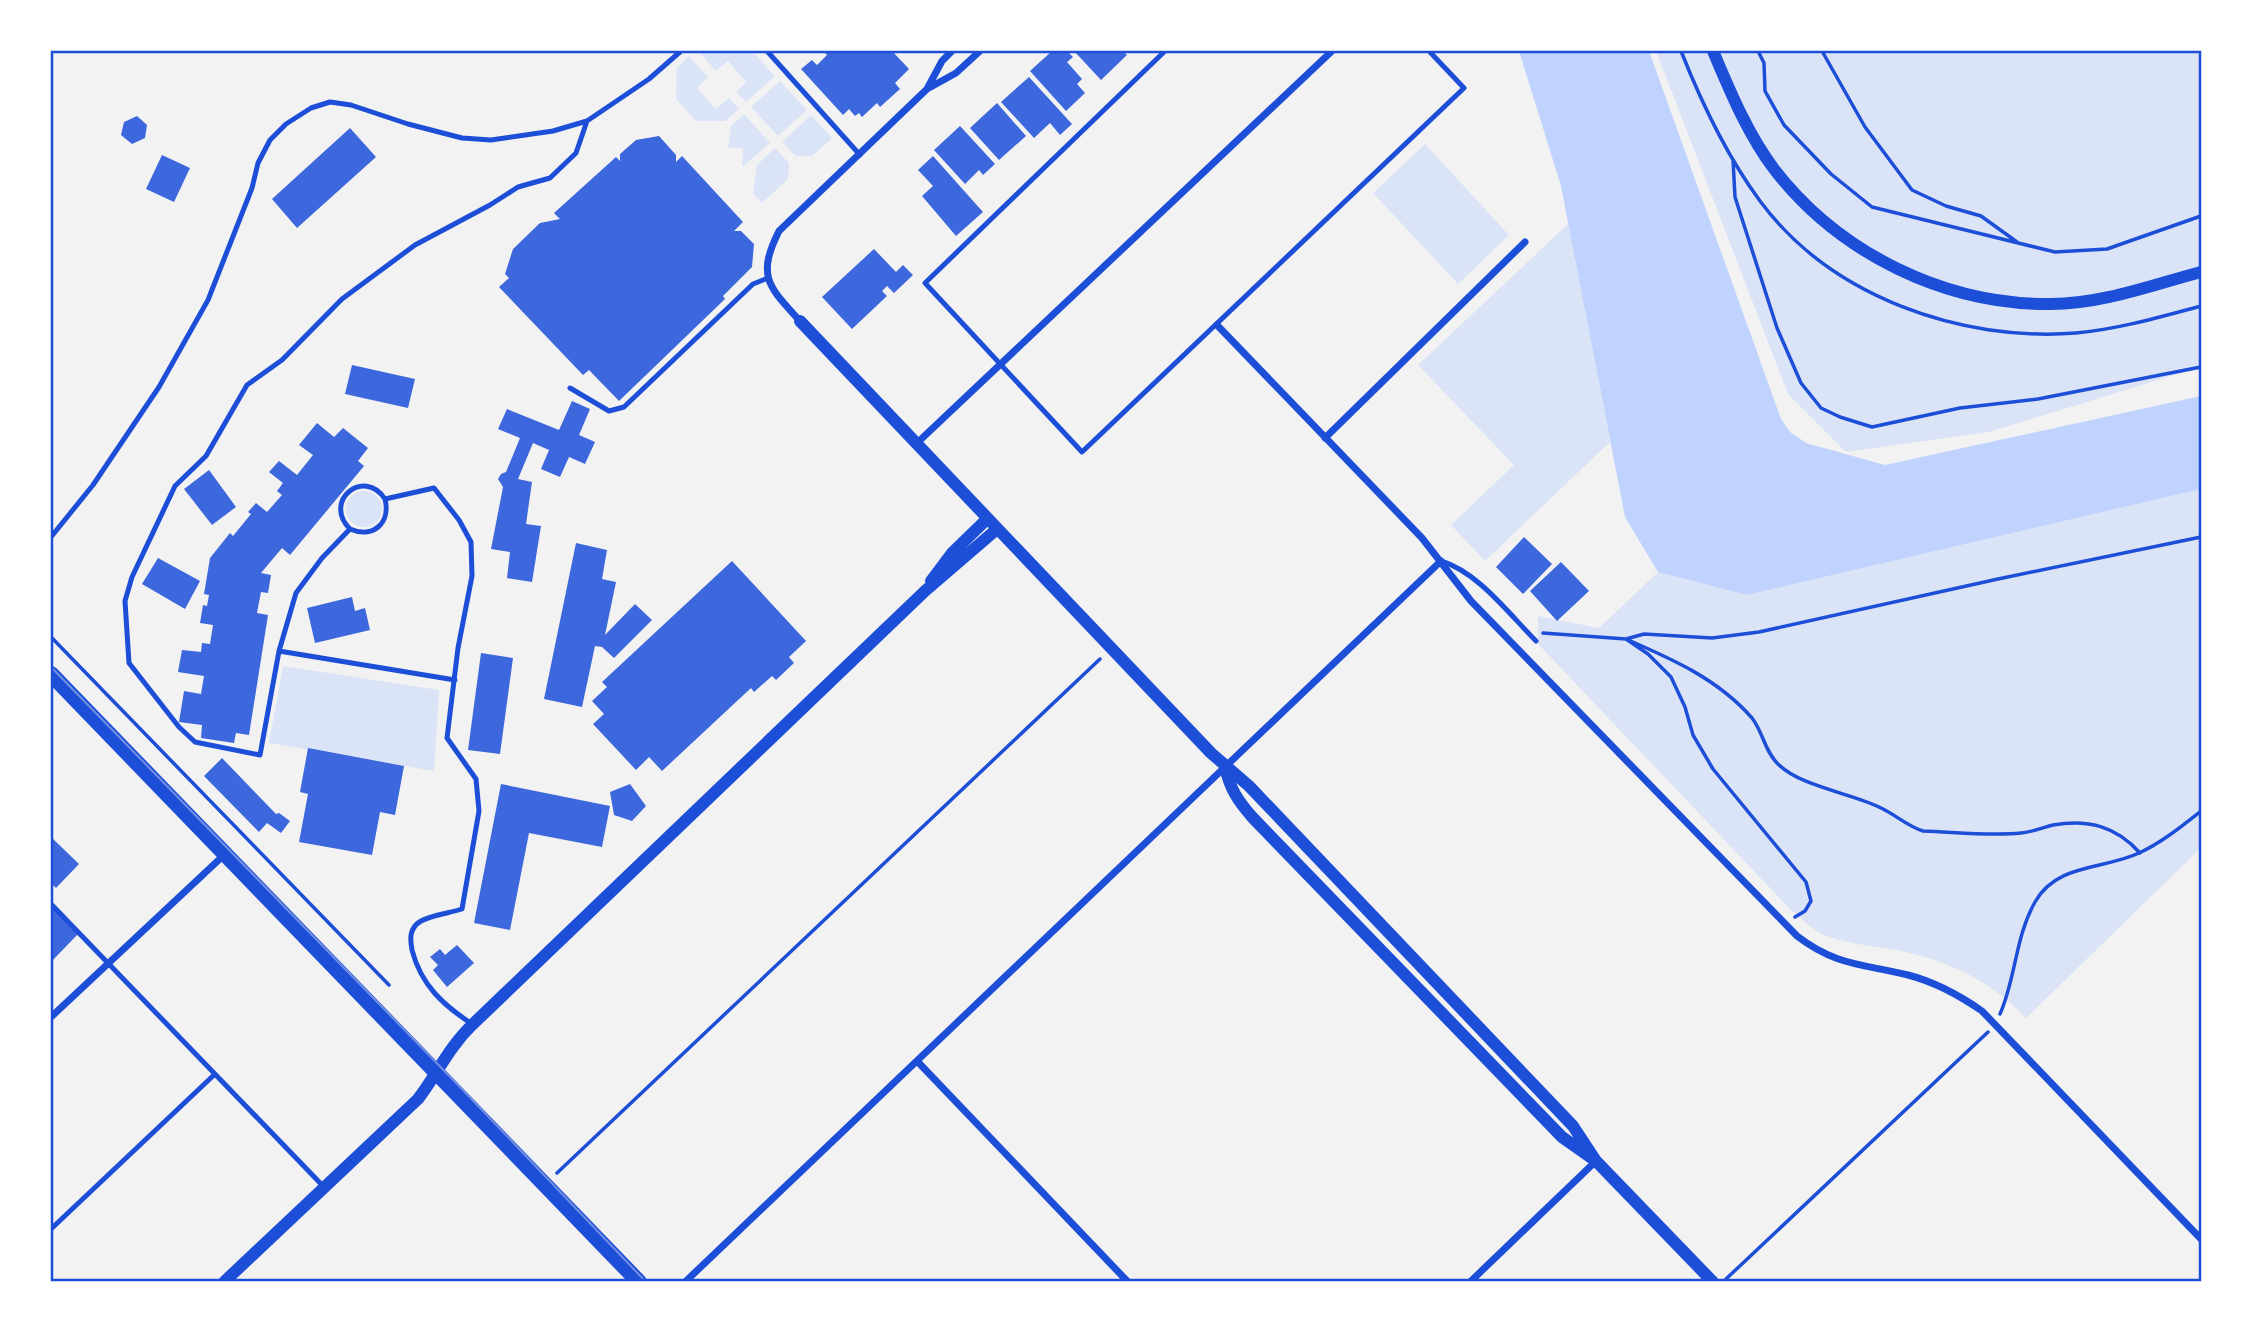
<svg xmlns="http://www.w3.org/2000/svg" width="2252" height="1333" font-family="'Space Grotesk',sans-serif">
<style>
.green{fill:#dbe4f7}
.water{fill:#bfd3fe}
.building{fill:#3d67dc}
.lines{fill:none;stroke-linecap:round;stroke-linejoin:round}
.path{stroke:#1d4ed8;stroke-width:3.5}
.service{stroke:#1d4ed8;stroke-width:5}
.minor{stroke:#1d4ed8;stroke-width:7}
.tertiary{stroke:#1d4ed8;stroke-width:12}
.primary{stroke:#1d4ed8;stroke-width:16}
.tram{stroke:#7290e2;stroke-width:2}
.neatline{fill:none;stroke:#1d4ed8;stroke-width:2.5}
</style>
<rect width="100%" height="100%" fill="#f2f2f2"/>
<path class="green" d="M 698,51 L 752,51 L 775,76 L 746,102 L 736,92 L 746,82 L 728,61 L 716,71 Z
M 1656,51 L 2201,51 L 2201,367 L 1989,432 L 1846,452 L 1788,394 Z
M 689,56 L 708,77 L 697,88 L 716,109 L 729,98 L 739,109 L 725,121 L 696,121 L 676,99 L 677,68 Z
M 780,81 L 807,110 L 778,136 L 751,107 Z
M 744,114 L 770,143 L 742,167 L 743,148 L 728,148 L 731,126 Z
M 811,115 L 832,138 L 812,156 L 796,156 L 782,142 Z
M 1425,144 L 1509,235 L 1458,284 L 1373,193 Z
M 775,148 L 789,163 L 788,179 L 762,203 L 753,194 L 757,165 Z
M 1569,223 L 1610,442 L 1485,561 L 1451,525 L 1514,465 L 1418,365 Z
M 2201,489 L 2201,848 L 2026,1018 C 1990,980 1947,960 1896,950 C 1873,946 1849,944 1827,936 C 1814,932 1800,917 1789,908 L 1538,644 L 1538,616 L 1599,628 L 1658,572 L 1747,595 Z
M346 509a18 18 0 1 1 36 0a18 18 0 1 1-36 0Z
M 283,666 L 439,690 L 434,771 L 269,743 Z"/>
<path class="water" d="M 1519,51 L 1649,51 L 1781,419 L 1790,432 L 1806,443 L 1885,465 L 2201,396 L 2201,489 L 1747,595 L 1658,572 L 1625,517 L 1561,186 Z"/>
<path class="building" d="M 823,51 L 892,51 L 909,69 L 895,83 L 900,89 L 880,107 L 877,103 L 862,117 L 859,113 L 855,116 L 849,109 L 843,115 L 801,69 L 812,60 L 817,65 L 827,55 Z
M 1052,51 L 1067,51 L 1073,57 L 1067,62 L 1082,79 L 1077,84 L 1085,93 L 1066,111 L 1030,71 Z
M 1074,51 L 1123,51 L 1127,55 L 1101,80 Z
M 1029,77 L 1072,124 L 1060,135 L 1050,123 L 1034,138 L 1001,102 Z
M 997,103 L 1026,136 L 999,160 L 970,128 Z
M 137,116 L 147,125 L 145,138 L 132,144 L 121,135 L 124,122 Z
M 960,126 L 995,164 L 983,175 L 979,170 L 965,184 L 934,150 Z
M 350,128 L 376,157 L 297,228 L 272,199 Z
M 659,136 L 676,155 L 676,162 L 682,156 L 743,222 L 734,231 L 741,231 L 754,244 L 752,267 L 723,296 L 725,299 L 619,401 L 589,370 L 583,375 L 499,287 L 509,278 L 505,274 L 513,249 L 540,223 L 560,219 L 554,213 L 616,157 L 620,161 L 620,154 L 636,140 Z
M 162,155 L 190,168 L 174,202 L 146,189 Z
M 933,156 L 983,212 L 956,236 L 922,196 L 933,186 L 918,170 Z
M 874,249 L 896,272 L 903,265 L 913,275 L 894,293 L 887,286 L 882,291 L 887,296 L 852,329 L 822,297 Z
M 352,365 L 415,379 L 408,408 L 345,394 Z
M 572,401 L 590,409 L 579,435 L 595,442 L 585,464 L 569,457 L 560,477 L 541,469 L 549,450 L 533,443 L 518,479 L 532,482 L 526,524 L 541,526 L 532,582 L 507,578 L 510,552 L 491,549 L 503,487 L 498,479 L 501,474 L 506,472 L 520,438 L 498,429 L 507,409 L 559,430 Z
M 317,423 L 334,437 L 343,428 L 368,448 L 358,461 L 364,466 L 290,555 L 282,548 L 261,573 L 271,575 L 268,593 L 261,592 L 257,613 L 268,615 L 249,735 L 236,733 L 234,743 L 201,738 L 202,725 L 179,722 L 184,691 L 201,694 L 204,676 L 178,672 L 182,650 L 201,652 L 202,643 L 210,644 L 213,625 L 200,623 L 203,605 L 207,606 L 209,595 L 204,594 L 210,558 L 230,533 L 233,536 L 251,514 L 248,512 L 256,503 L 267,512 L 282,495 L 277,491 L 283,483 L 269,472 L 279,461 L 297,475 L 313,455 L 299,445 Z
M 209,470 L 236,507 L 212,525 L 184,489 Z
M 1524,537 L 1552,564 L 1523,594 L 1496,567 Z
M 576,543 L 607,550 L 602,579 L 616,582 L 605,635 L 635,604 L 652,620 L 614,658 L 602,647 L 595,646 L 582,707 L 544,699 Z
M 158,558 L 200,581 L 185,609 L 142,584 Z
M 732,561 L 806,641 L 789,657 L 794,663 L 776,680 L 772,676 L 754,692 L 751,688 L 662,771 L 649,757 L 636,770 L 593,724 L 604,714 L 592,701 L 607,687 L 602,682 Z
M 1561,562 L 1589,591 L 1557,621 L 1530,591 Z
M 352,597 L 355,611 L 365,608 L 370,630 L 315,643 L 307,608 Z
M 481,653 L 513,658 L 500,754 L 468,750 Z
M 308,748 L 404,766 L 395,815 L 380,812 L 372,855 L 299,842 L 308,794 L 300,792 Z
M 222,758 L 276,814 L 279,813 L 290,821 L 281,833 L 267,823 L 259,832 L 204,776 Z
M 501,784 L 610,806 L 602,847 L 529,833 L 510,930 L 474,923 Z
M 630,784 L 646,806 L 632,821 L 614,815 L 610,792 Z
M 51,837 L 79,864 L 56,888 L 51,883 Z
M 51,907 L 78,934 L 51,962 Z
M 457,945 L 474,963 L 447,987 L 433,970 L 438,965 L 430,957 L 440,949 L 445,955 Z"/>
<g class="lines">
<path class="path" d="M 1681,51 C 1702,104 1726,155 1760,201 C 1831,297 1961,342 2076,333 C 2119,329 2160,317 2201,306
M 1758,51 L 1764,63 L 1765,91 L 1784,125 L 1831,174 L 1872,207 L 2055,252 L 2107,249 L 2201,216
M 1822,51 L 1865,127 L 1912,190 L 1946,206 L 1981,216 L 2017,242
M 1733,160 L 1735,197 L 1777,328 L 1801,383 L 1821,408 L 1840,417 L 1872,427 L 1960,408 L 2038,399 L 2201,367
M 1543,633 L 1626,639 L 1644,634 L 1712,638 L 1759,632 L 1998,579 L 2201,537
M 51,637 L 389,985
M 1795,917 L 1805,911 L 1811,901 L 1806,882 L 1713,769 L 1693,735 L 1685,707 L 1671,677 L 1648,654 L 1626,639 C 1672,659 1718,679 1752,718 C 1763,732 1765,752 1778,764 C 1801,787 1852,793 1881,808 C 1896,815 1907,826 1923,831 C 1955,832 1989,836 2021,833 C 2032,832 2042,828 2053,825 C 2088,819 2116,826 2140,853
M 2000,1014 C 2016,978 2015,937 2035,902 C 2057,863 2103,870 2139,853 C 2161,843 2182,826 2201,811
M 557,1173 L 1100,659
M 1726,1279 L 1988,1032"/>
<path class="service" d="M 767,51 L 860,155
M 1165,51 L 925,283 L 1082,452 L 1464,88 L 1429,51
M 570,388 L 609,411 L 624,407 L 753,284 L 768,278
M 350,529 C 322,501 364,467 385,499
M 51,537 L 93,485 L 159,387 L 208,300 L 252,188 L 258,163 L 270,140 L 286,124 L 311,108 L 330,102 L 351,105 L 408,124 L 462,138 L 491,140 L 553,131 L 587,121 L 649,79 L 681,51
M 1441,561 C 1478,572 1509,614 1536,641
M 279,651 L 455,680
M 51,904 L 323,1186
M 472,1024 C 443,1005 421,985 412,950 C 410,939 409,928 421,921 C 432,915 450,913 462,909 L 479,811 L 476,779 L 447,738 L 458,648 L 472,576 L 471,542 L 459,520 L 434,488 L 385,499 C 391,523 373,539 350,529 L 322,558 L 296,593 L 279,651 L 260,755 L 195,742 L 179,727 L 129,663 L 125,601 L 132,577 L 175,486 L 206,456 L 247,385 L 282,360 L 342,299 L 415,245 L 490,205 L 518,187 L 550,178 L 576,153 L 587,121
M 51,1229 L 215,1074"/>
<path class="minor" d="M 927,89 L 942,61 L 952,51
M 800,321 C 769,287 756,277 779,231 L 927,89 L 956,73 L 980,51
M 1217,325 L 1422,538 L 1471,601 L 1797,936 C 1836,966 1863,964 1908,975 C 1935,982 1959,995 1982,1011 L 2201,1239
M 1325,438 L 1525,242
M 916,444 L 1332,51
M 51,1017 L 224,855
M 917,1061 L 1128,1282
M 685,1282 L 1441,561
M 1470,1282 L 1596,1161"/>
<path class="tertiary" d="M 1713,51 C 1730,91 1747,133 1774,169 C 1839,253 1944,305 2051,304 C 2102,304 2152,285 2201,272
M 800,321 L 1211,753 L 1249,786 L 1573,1126 L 1596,1161
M 931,581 L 952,553 L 987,519
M 1225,767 C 1230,789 1238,801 1253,818 L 1562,1137 L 1596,1161 L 1713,1282
M 224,1282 L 418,1099 C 437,1074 449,1047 472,1025 L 925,591 L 997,529"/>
<path class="primary" d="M 51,674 L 639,1282"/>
<path class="tram" d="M 51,667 L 460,1087 L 646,1282"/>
</g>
<rect width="2252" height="1333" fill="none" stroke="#ffffff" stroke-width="105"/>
<rect x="52" y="52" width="2148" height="1228" class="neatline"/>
</svg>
